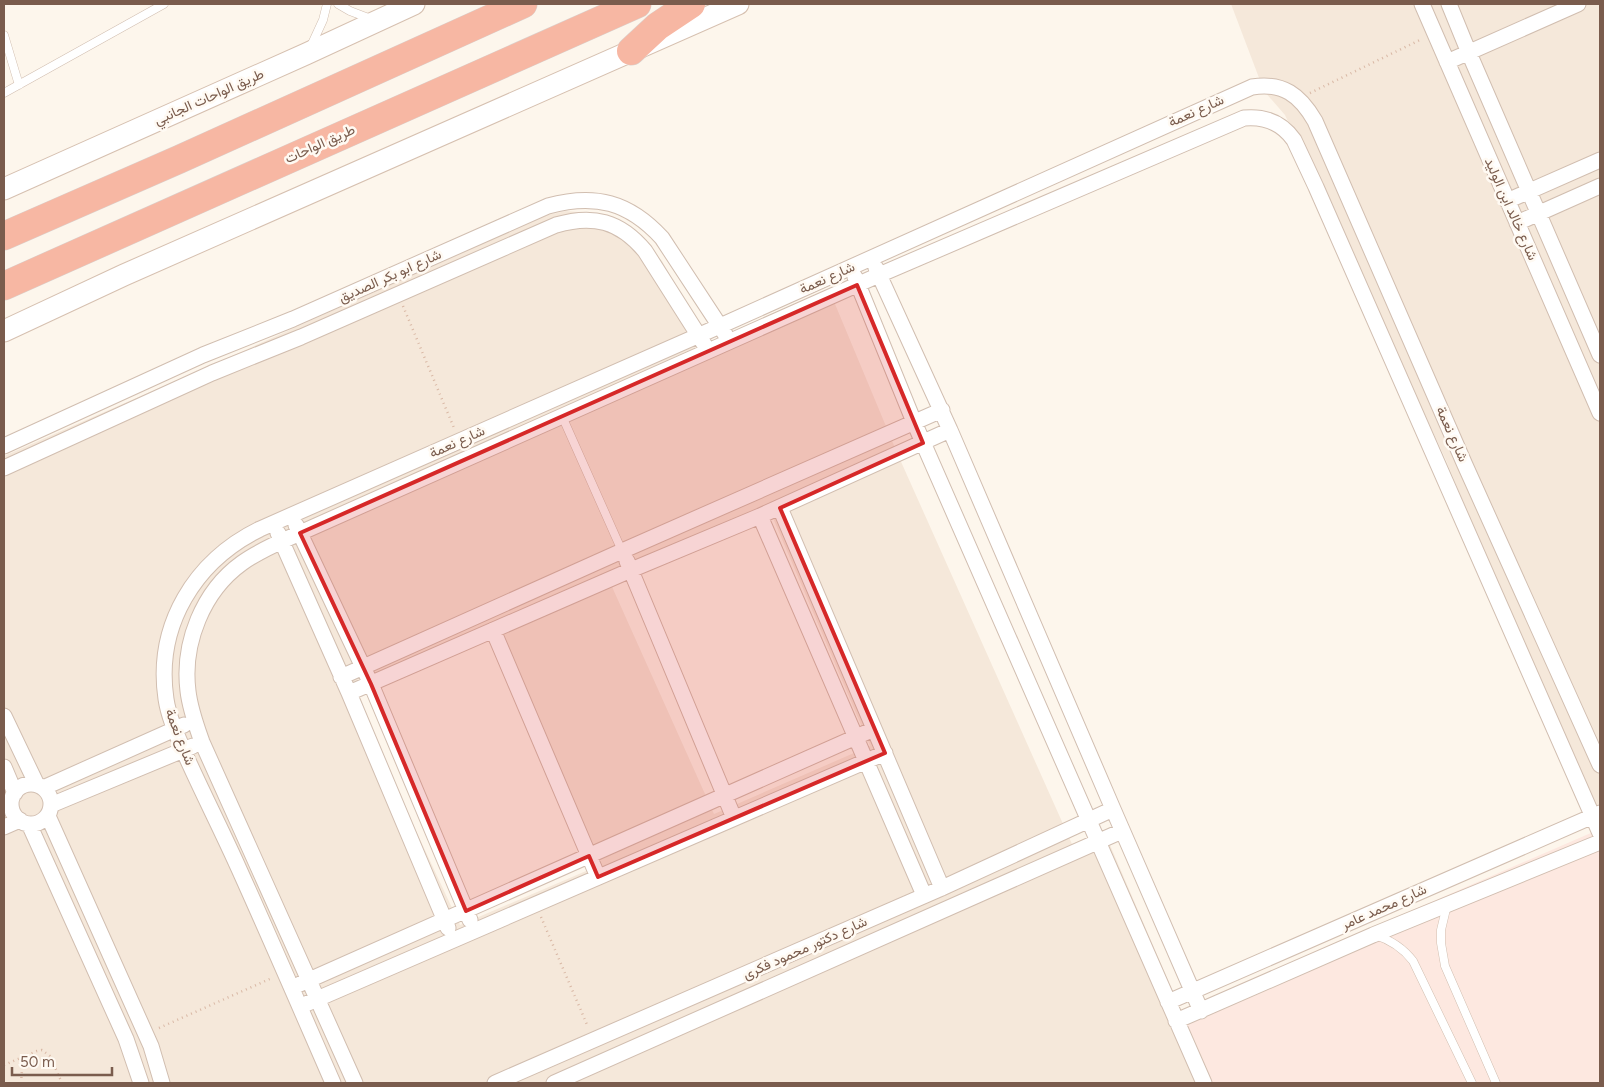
<svg xmlns="http://www.w3.org/2000/svg" width="1604" height="1087" font-family="Figtree,Vazirmatn,sans-serif">
<style>
.residential{fill:#f5e8da;fill-rule:evenodd}
.commercial{fill:#fde8e0}
.lines{fill:none;stroke-linecap:round;stroke-linejoin:round}
.lane-casing{stroke:#d1beb0;stroke-width:9}
.street-casing{stroke:#d1beb0;stroke-width:17}
.secondary-casing{stroke:#d6c0b0;stroke-width:23}
.highway-casing{stroke:#dad1cd;stroke-width:29}
.path{stroke:#d9b8a5;stroke-width:2.5;stroke-dasharray:1 4;stroke-linecap:butt}
.lane{stroke:#fff;stroke-width:8}
.street{stroke:#fff;stroke-width:15}
.secondary{stroke:#fff;stroke-width:21}
.highway{stroke:#f7b7a3;stroke-width:28}
.marked{fill:#d62828;fill-opacity:0.2;stroke:#d62828;stroke-width:4;stroke-linejoin:round}
.labels{text-anchor:middle;dominant-baseline:central;stroke-width:5;stroke-linejoin:round;paint-order:stroke}
.street-label{font-size:14px;fill:#7a5c4d;stroke:#fffaf3}
</style>
<rect width="100%" height="100%" fill="#fdf6ec"/>
<path class="residential" d="M 1231,4 L 1600,4 L 1600,829 L 1599,829 L 1445,458 L 1285,115 L 1264,91 Z
M 566,211 L 589,213 L 617,220 L 643,241 L 662,261 L 688,308 L 704,348 L 830,292 L 898,455 L 1072,844 L 1104,831 L 1212,1083 L 4,1083 L 4,456 L 223,360 L 543,216 ZM 770,511 L 870,746 L 714,814 L 609,580 ZM 497,630 L 600,865 L 460,925 L 352,694 Z"/>
<path class="commercial" d="M 1600,829 L 1600,1083 L 1212,1083 L 1180,1011 Z"/>
<g class="lines">
<g class="lane-casing">
<path id="lane" d="M 338,4 L 350,11 L 371,19
M 4,35 L 19,85
M 311,46 L 323,20 L 327,4
M 4,93 L 164,4
M 562,416 L 622,551
M 1447,905 L 1441,930 L 1441,943 L 1445,966 L 1496,1083
M 1375,935 C 1391,940 1403,948 1413,961 L 1472,1083"/>
</g>
<g class="street-casing">
<path id="street" d="M 1422,4 L 1600,413
M 1449,4 L 1469,53 L 1600,355
M 1447,62 L 1578,4
M 1507,201 L 1600,160
M 1517,223 L 1600,186
M 876,268 L 950,430 L 1113,809 L 1201,1011
M 855,277 L 914,422 L 1204,1083
M 4,446 L 203,355 L 293,319 L 548,206 C 595,193 629,202 662,238 L 725,334
M 4,468 L 212,373 L 301,337 L 556,225 C 593,214 620,221 645,251 L 704,344
M 780,508 L 942,888
M 760,516 L 924,895
M 296,525 L 371,684 L 470,920
M 278,533 L 349,693 L 448,928
M 627,561 L 734,818
M 493,630 L 598,877
M 341,677 L 622,551 L 942,410
M 349,693 L 631,570 L 760,516 L 950,430
M 4,716 L 37,785
M 4,767 L 15,793
M11 804a20 20 0 1 1 40 0a20 20 0 1 1-40 0Z
M 43,788 L 184,725
M 51,805 L 193,746
M 48,816 L 151,1046 L 162,1083
M 29,824 L 126,1039 L 141,1083
M 4,827 L 20,820
M 300,984 L 874,729
M 1168,1002 L 1600,813
M 308,1003 L 885,753
M 1176,1021 L 1373,935 L 1600,842
M 333,1083 C 302,1012 271,940 239,869 C 222,831 203,794 186,756 C 178,737 169,719 166,699 C 155,625 195,561 260,529 L 720,326 L 1252,87 C 1283,82 1300,95 1315,121 L 1465,465 L 1600,765
M 355,1083 L 202,742 C 196,725 190,709 188,691 C 182,643 203,591 242,563 C 260,550 280,542 300,533 L 879,275 L 1244,118 C 1265,116 1282,123 1294,140 L 1316,187 L 1600,833
M 495,1083 L 942,888 L 1113,809
M 554,1083 L 1122,831"/>
</g>
<g class="secondary-casing">
<path id="secondary" d="M 4,189 L 306,54 L 414,4
M 4,331 L 124,275 L 738,4"/>
</g>
<g class="highway-casing">
<path id="highway" d="M 631,51 L 658,26 L 691,4
M 4,236 L 180,159 L 523,4
M 4,286 L 637,4"/>
</g>
<path class="path" d="M 1310,93 L 1422,39
M 403,306 L 454,428
M 541,917 L 588,1027
M 159,1028 L 272,978
M 4,1065 L 37,1051 L 42,1050 L 50,1056 L 62,1083
M 21,1083 L 23,1057"/>
<use href="#lane" class="lane"/>
<use href="#street" class="street"/>
<use href="#secondary" class="secondary"/>
<use href="#highway" class="highway"/>
</g>
<path class="marked" d="M 857,285 L 923,443 L 780,508 L 885,753 L 598,877 L 589,856 L 466,911 L 371,684 L 300,533 Z"/>
<g class="labels">
<g class="street-label">
<text transform="translate(209 97) rotate(-24)">طريق الواحات الجانبي</text>
<text transform="translate(1196 111) rotate(-24)">شارع نعمة</text>
<text transform="translate(320 144) rotate(-24)">طريق الواحات</text>
<text transform="translate(1511 209) rotate(66)">شارع خالد ابن الوليد</text>
<text transform="translate(390 276) rotate(-24)">شارع ابو بكر الصديق</text>
<text transform="translate(827 278) rotate(-24)">شارع نعمة</text>
<text transform="translate(1452 434) rotate(66)">شارع نعمة</text>
<text transform="translate(457 442) rotate(-24)">شارع نعمة</text>
<text transform="translate(180 737) rotate(69)">شارع نعمة</text>
<text transform="translate(1384 907) rotate(-24)">شارع محمد عامر</text>
<text transform="translate(805 948) rotate(-24)">شارع دكتور محمود فكرى</text>
</g>
</g>
<rect width="1604" height="1087" fill="none" stroke="#7a5c4d" stroke-width="10"/>
<path d="M12 1067v8h100v-8" fill="none" stroke="#7a5c4d" stroke-width="2.5"/>
<text x="20" y="1067" font-size="15" fill="#7a5c4d" stroke="#fffaf3" stroke-width="4" paint-order="stroke">50 m</text>
</svg>
